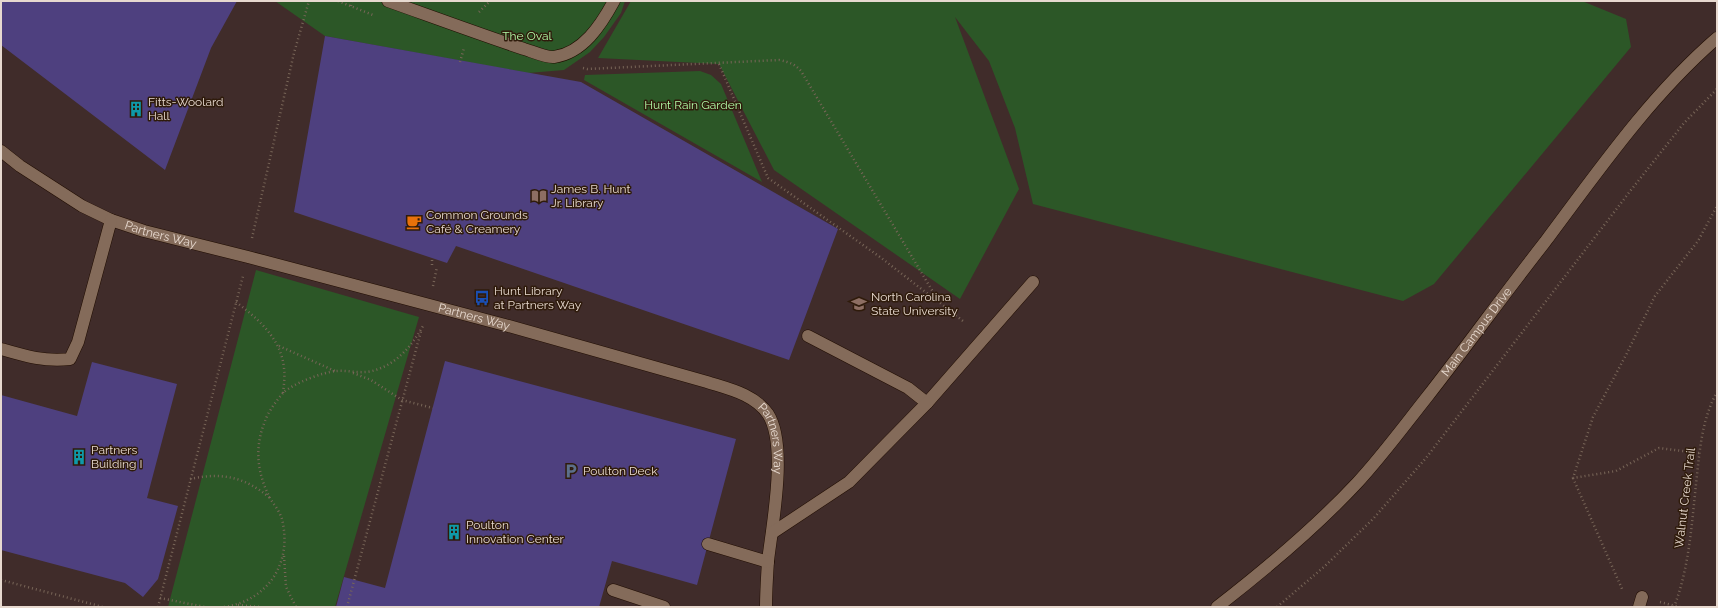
<svg xmlns="http://www.w3.org/2000/svg" width="1718" height="608" font-family="Raleway,sans-serif">
<style>
.education{fill:#402c2a}
.green{fill:#2c5727}
.building{fill:#4e407f}
.lines{fill:none;stroke-linecap:round;stroke-linejoin:round}
.minor-casing{stroke:#200d01;stroke-width:13}
.path{stroke:#786658;stroke-width:2.5;stroke-dasharray:1 3;stroke-linecap:butt}
.minor{stroke:#846b5a;stroke-width:12}
.labels{text-anchor:middle;dominant-baseline:central;stroke-width:3;stroke-linejoin:round;paint-order:stroke}
.park-label{font-size:12px;fill:#b0fba7;stroke:#2f1b0b}
.poi-label{font-size:12px;fill:#e7d9cf;stroke:#2f1b0b;text-anchor:start}
.street-label{font-size:12px;fill:#e7d9cf;stroke:#2f1b0b}
</style>
<rect width="100%" height="100%" fill="#3a2515"/>
<path class="education" d="M 1,1 L 1717,1 L 1717,607 L 1,607 Z"/>
<path class="green" d="M 275,1 L 625,1 L 621,13 L 604,37 L 590,52 L 564,70 L 528,73 L 325,36 Z
M 631,1 L 1582,1 L 1626,19 L 1631,47 L 1434,284 L 1403,301 L 1033,204 L 1015,128 L 989,61 L 955,17 L 1019,189 L 960,299 L 774,170 L 719,64 L 598,58 Z
M 700,71 L 711,75 L 721,84 L 762,182 L 584,80 L 585,75 Z
M 256,270 L 419,317 L 335,607 L 168,607 Z"/>
<path class="building" d="M 1,1 L 237,1 L 211,48 L 165,170 L 1,45 Z
M 325,36 L 581,82 L 838,229 L 789,360 L 456,246 L 447,263 L 294,212 Z
M 445,361 L 736,439 L 697,585 L 612,561 L 599,607 L 336,607 L 344,577 L 385,588 Z
M 92,362 L 177,384 L 147,498 L 178,506 L 158,579 L 143,597 L 125,583 L 1,550 L 1,395 L 77,416 Z"/>
<g class="lines">
<g class="minor-casing">
<g id="minor">
<path d="M 388,1 C 433,17 479,34 524,49 C 531,51 547,58 554,57 C 583,53 601,25 614,1"/>
<path id="s1" d="M 1,151 L 20,166 L 82,206 L 111,220 L 144,231 L 248,257 L 505,325 L 707,382 C 729,389 754,394 768,414 C 788,445 772,526 768,561 C 767,577 766,592 766,607"/>
<path d="M 808,336 L 908,388 L 927,403"/>
<path d="M 1,349 C 25,356 45,362 70,359 L 78,342 L 111,220"/>
<path d="M 772,533 L 849,482 L 927,403 L 1033,282"/>
<path d="M 708,544 L 768,562"/>
<path d="M 613,590 L 664,607"/>
<path id="s2" d="M 1217,607 C 1266,569 1314,529 1357,483 C 1382,456 1404,426 1427,397 C 1467,346 1505,293 1545,242 C 1598,171 1650,96 1717,38"/>
<path d="M 1639,607 L 1642,597"/>
</g>
</g>
<path class="path" d="M 338,1 L 373,15
M 351,6 L 352,1
M 479,12 L 490,1
M 460,62 L 464,48
M 719,64 L 768,178 L 880,257 L 937,301
M 583,68 L 587,69 L 779,60 C 789,62 795,64 801,71 L 939,302 L 963,321
M 252,238 L 294,53 L 309,1
M 432,265 L 432,258
M 433,286 L 437,267
M 236,302 C 258,319 281,338 284,368 C 285,376 284,385 283,393
M 279,346 L 335,371
M 353,373 L 371,380 L 402,400 L 433,408
M 1699,453 L 1659,448 L 1616,471 L 1573,478 L 1593,417 L 1626,355 L 1655,296 L 1698,241 L 1717,206
M 1573,478 L 1623,591
M 190,479 C 222,472 245,477 270,498
M 284,556 L 286,587 L 296,607
M 1,580 L 103,607
M 160,598 L 205,607
M 1660,602 L 1680,607
M 238,605 L 261,607
M 158,607 L 243,276
M 224,607 C 266,601 291,566 283,524 C 282,515 276,507 271,500 C 257,474 254,448 265,421 C 268,412 277,400 283,393 C 292,384 323,372 336,371 C 348,370 360,374 372,371 C 396,365 411,347 423,326
M 347,607 L 421,331
M 1277,607 L 1325,566 L 1373,519 L 1426,458 L 1631,190 L 1684,123 L 1717,89
M 1674,607 C 1690,566 1692,519 1697,475 C 1700,446 1703,417 1717,392"/>
<use href="#minor" class="minor"/>
</g>
<defs>
<g id="building-bare" transform="scale(1.2)"><path d="M-4-6H4V6H1V3H-1V6H-4ZM-2.5-4.3h1.7v1.8h-1.7ZM.8-4.3h1.7v1.8H.8ZM-2.5-1h1.7V.8h-1.7ZM.8-1h1.7V.8H.8Z" fill="#0f9aa8" stroke="#2f1b0b" stroke-width="2.5" paint-order="stroke"/></g>
<g id="library-bare" transform="scale(1.2)"><path d="M-6-4Q-3-5.5-.7-3.5V5Q-3 3-6 4ZM6-4Q3-5.5 .7-3.5V5Q3 3 6 4Z" fill="#8d6e63" stroke="#2f1b0b" stroke-width="2.5" paint-order="stroke"/></g>
<g id="cafe-bare" transform="scale(1.2)"><path d="M-5.5-4.5H6V0H3Q3 3.5 0 3.5H-2.5Q-5.5 3.5-5.5 0ZM3-3.2v2h1.7v-2ZM-6 4.5H4V6H-6Z" fill="#e8710a" stroke="#2f1b0b" stroke-width="2.5" paint-order="stroke"/></g>
<g id="bus-bare" transform="scale(1.2)"><path d="M-5-6H5V4H4V6H2V4H-2V6H-4V4H-5ZM-3.5-4V0h7V-4ZM-3.5 1.2v1.5H-2V1.2ZM2 1.2v1.5H3.5V1.2Z" fill="#1a4fb4" stroke="#2f1b0b" stroke-width="2.5" paint-order="stroke"/></g>
<g id="university-bare" transform="scale(1.2)"><path d="M0-5L7-2L0 1L-7-2ZM-4 1L0 2.5L4 1V4Q0 6-4 4Z" fill="#8d6e63" stroke="#2f1b0b" stroke-width="2.5" paint-order="stroke"/></g>
<g id="parking-bare" transform="scale(1.2)"><path d="M-3.5-5.5H1a3.5 3.5 0 0 1 0 7H-1V5.5H-3.5ZM-1-3.4V-.6H.8a1.4 1.4 0 0 0 0-2.8Z" fill="#5c6f8a" stroke="#2f1b0b" stroke-width="2.5" paint-order="stroke"/></g>
</defs>
<g fill-rule="evenodd">
<use href="#building-bare" x="136" y="109"/>
<use href="#library-bare" x="539" y="196"/>
<use href="#cafe-bare" x="414" y="222"/>
<use href="#bus-bare" x="482" y="298"/>
<use href="#university-bare" x="859" y="304"/>
<use href="#building-bare" x="79" y="457"/>
<use href="#parking-bare" x="571" y="471"/>
<use href="#building-bare" x="454" y="532"/>
</g>
<g class="labels">
<g class="park-label">
<text x="527" y="36">The Oval</text>
<text x="693" y="105">Hunt Rain Garden</text>
</g>
<g class="poi-label">
<text x="148" y="102">Fitts-Woolard<tspan x="148" dy="14">Hall</tspan></text>
<text x="551" y="189">James B. Hunt<tspan x="551" dy="14">Jr. Library</tspan></text>
<text x="426" y="215">Common Grounds<tspan x="426" dy="14">Café &amp; Creamery</tspan></text>
<text x="494" y="291">Hunt Library<tspan x="494" dy="14">at Partners Way</tspan></text>
<text x="871" y="297">North Carolina<tspan x="871" dy="14">State University</tspan></text>
<text x="91" y="450">Partners<tspan x="91" dy="14">Building I</tspan></text>
<text x="583" y="471">Poulton Deck</text>
<text x="466" y="525">Poulton<tspan x="466" dy="14">Innovation Center</tspan></text>
</g>
<g class="street-label">
<text stroke="none"><textPath href="#s1" startOffset="182">Partners Way</textPath></text>
<text stroke="none"><textPath href="#s1" startOffset="506">Partners Way</textPath></text>
<text stroke="none"><textPath href="#s2" startOffset="380">Main Campus Drive</textPath></text>
<text stroke="none"><textPath href="#s1" startOffset="843">Partners Way</textPath></text>
<text transform="translate(1685 498) rotate(-83)">Walnut Creek Trail</text>
</g>
</g>
<rect width="1718" height="608" fill="none" stroke="#e7d9cf" stroke-width="4"/>
</svg>
